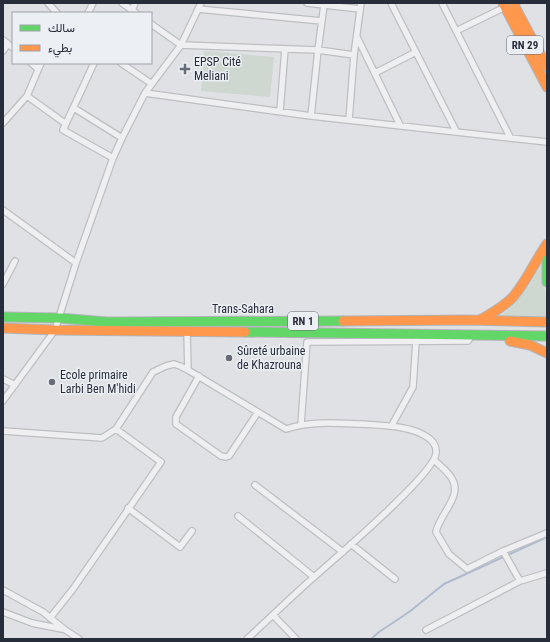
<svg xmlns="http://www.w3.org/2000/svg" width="550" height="642" font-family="'Roboto Condensed',Vazirmatn,sans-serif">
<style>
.green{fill:#ced7d0}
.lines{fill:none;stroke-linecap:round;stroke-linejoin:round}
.stream{stroke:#afbacd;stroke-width:2}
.street-casing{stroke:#bdbfc2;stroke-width:8}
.fast-casing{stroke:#b2b4b8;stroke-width:11}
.slow-casing{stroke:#b2b4b8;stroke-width:11}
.street{stroke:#efeff1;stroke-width:5.5}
.fast{stroke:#63d668;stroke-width:9}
.slow{stroke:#ff974d;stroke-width:9}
.poi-dot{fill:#686c76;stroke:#eceff4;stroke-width:1.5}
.labels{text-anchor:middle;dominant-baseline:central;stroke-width:3;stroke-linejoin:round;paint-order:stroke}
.shield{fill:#eceff4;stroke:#636772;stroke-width:1}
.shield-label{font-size:11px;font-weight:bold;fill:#282d3b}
.poi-label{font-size:12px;fill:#282d3b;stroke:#eceff4;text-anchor:start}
.street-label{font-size:12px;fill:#282d3b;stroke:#eceff4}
</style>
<rect width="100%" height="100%" fill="#dfe1e4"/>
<path class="green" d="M 204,51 L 274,57 L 270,97 L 201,91 Z
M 547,255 L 542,282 L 547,296 L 547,318 L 495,319 C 521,304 532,280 547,255 Z"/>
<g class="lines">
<path class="stream" d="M 371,639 L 379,632 L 409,612 L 444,584 L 547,537"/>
<g class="street-casing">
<path id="street" d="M 48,3 L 57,13
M 122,3 L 136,13
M 307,3 L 360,9
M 391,3 L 456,131
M 442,3 L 510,137
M 198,9 L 322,21
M 88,13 L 93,3
M 131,13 L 135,3
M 151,24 L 181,45 L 318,50 L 324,5
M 456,31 L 505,7
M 357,37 L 400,125
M 3,40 L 13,48
M 3,51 L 8,44
M 31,63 L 38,69
M 94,63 L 63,130 L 113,158
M 121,63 L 152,84
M 375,73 L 416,52
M 145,93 L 311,116 L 547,142
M 27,96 L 66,124
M 74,108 L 122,138
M 280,111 L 285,49
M 311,116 L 318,50 L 354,55
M 349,120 L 354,55 L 361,3
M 3,123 L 27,96 L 41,63
M 3,210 L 76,263
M 3,284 L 15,261
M 187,332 L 188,370
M 199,376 L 176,417 L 176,424 L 221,456 L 226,457 L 229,456 L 258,412
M 3,379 L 15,385
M 3,401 L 55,330 L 76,263 L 113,158 L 122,138 L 145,93 L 181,45 L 201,3
M 301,424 L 307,342 L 468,341 L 471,336
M 392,425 L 413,387 L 416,341
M 3,431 L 102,438 L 116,429 L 153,372 L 166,366 L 174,364 L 180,366 L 188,370 L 286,429 C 311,421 334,423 361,424 C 375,425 389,425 403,428 C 414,430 438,437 436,453 C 435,474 334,559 314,577 C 291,597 269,619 247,639
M 434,460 C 440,466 449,472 452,479 C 463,496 439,515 436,532 L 449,554 L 467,569 L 503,551 L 547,533
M 255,485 L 343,552
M 128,508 L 180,547 L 192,531
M 238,516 L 314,577
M 351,544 L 395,579
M 503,551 L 520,581
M 3,590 L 43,612 L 64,629 L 79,639
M 3,612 L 32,623 L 62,629
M 273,615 L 296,639
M 50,618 L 73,589 L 161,462 L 116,429
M 426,630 L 520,581 L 547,573"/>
</g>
<g class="fast-casing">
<path id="fast" d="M 547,258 L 547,282
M 3,317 L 59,318 L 107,322 L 343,321
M 245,332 L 547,336"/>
</g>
<g class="slow-casing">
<path id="slow" d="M 503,3 L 547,87
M 515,3 L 515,7 L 547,67
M 480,320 C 492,313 504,307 513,297 C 527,281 535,261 547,244
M 343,321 L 466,320 L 547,322
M 3,328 L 55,330 L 245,332
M 510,341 L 530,345 L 547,353"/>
</g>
<use href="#street" class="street"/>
<use href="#fast" class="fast"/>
<use href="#slow" class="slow"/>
</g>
<g class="poi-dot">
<path d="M183 63h4v4h4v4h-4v4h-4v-4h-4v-4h4z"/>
<circle cx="229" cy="358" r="4"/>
<circle cx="52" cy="382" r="4"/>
</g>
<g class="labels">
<g class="shield">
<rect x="507" y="36" width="36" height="18" rx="3"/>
<rect x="288" y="312" width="30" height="18" rx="3"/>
</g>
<g class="shield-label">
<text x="525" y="45">RN 29</text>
<text x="303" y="321">RN 1</text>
</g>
<g class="poi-label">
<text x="194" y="62">EPSP Cité<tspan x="194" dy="14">Meliani</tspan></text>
<text x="237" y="351">Sûreté urbaine<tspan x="237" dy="14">de Khazrouna</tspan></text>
<text x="60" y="375">Ecole primaire<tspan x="60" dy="14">Larbi Ben M'hidi</tspan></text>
</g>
<g class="street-label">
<text x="243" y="309">Trans-Sahara</text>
</g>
</g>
<rect width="550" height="642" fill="none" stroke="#282d3b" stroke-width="8"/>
<rect x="12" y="12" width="140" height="52" fill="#eceff4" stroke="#9ea1aa"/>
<rect x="20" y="25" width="20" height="6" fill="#63d668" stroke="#9ea1aa"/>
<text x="48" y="32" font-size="12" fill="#282d3b">سالك</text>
<rect x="20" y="45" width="20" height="6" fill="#ff974d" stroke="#9ea1aa"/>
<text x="48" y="52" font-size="12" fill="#282d3b">بطيء</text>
</svg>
